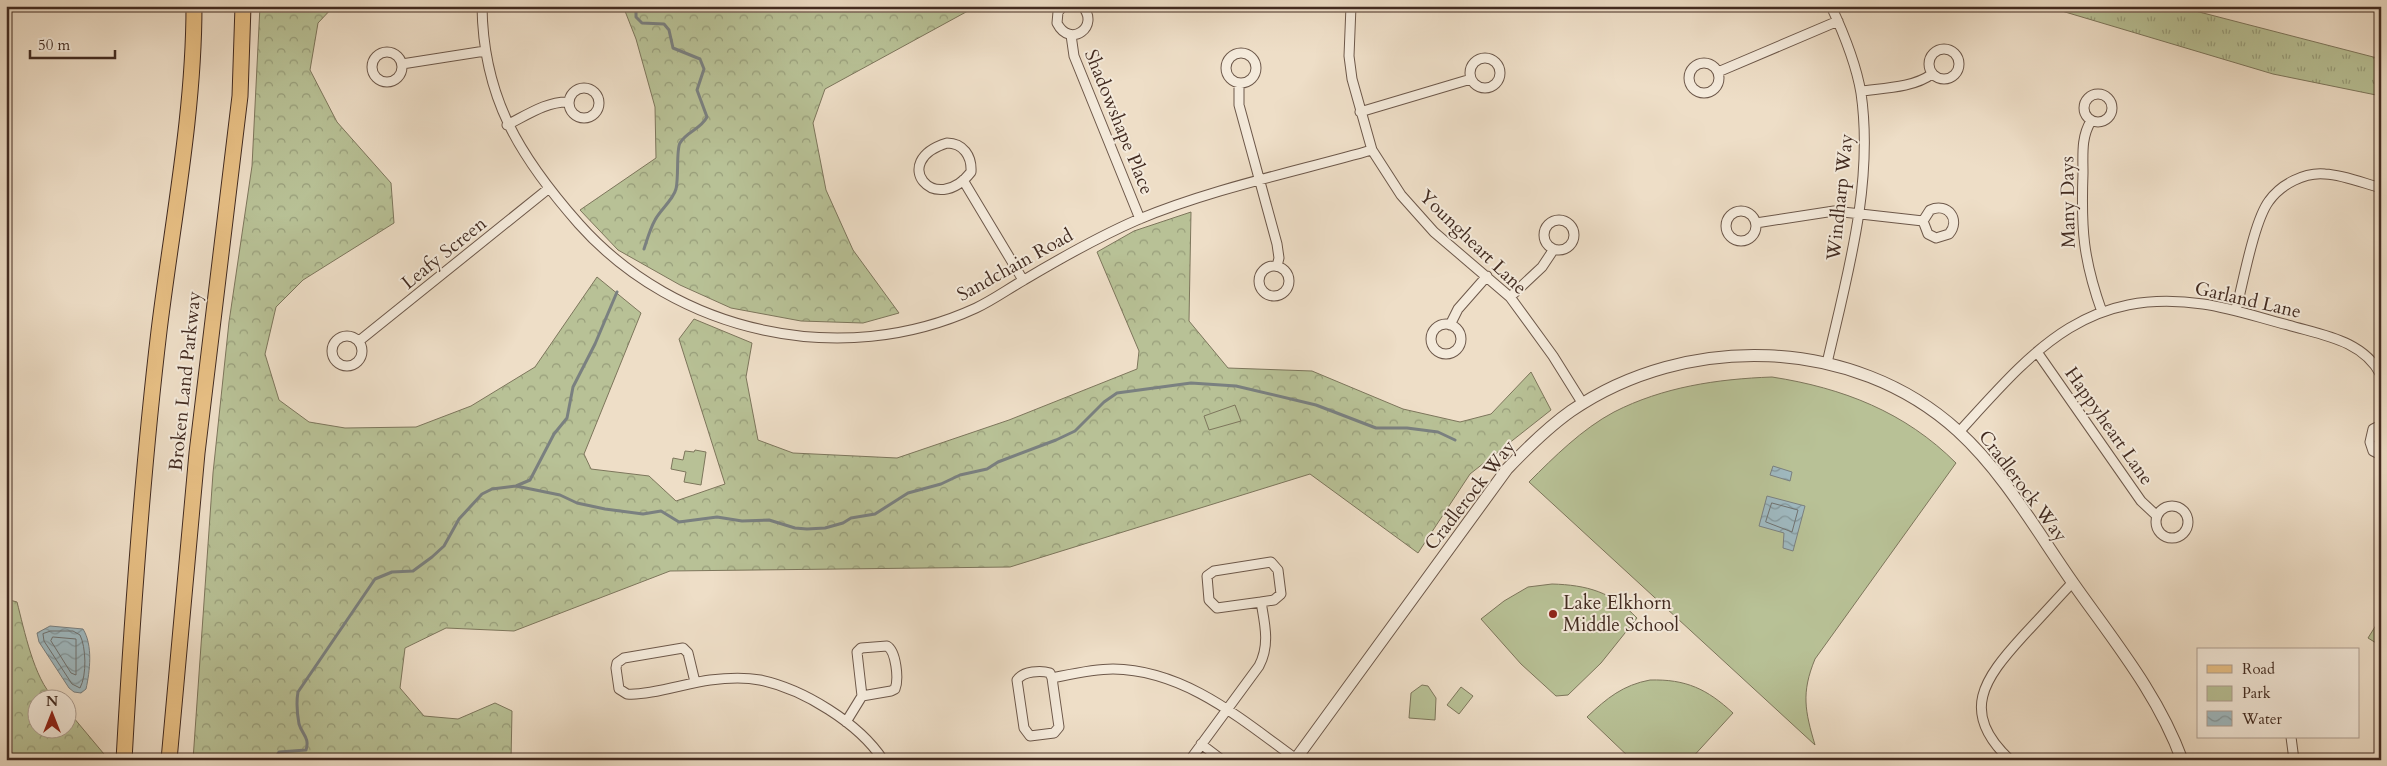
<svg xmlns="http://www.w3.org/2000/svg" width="2387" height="766" font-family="Cardo,serif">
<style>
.grass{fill:url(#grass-tufts);stroke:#7d765c}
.forest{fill:url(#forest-crowns);stroke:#7d765c}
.park{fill:#b8c196;stroke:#7d765c}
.water{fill:url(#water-waves);stroke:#7a8080}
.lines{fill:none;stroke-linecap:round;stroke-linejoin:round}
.shore{stroke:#707270;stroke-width:1}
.stream{stroke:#7a8080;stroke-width:3}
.minor-casing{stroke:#6d584a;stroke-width:11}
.tertiary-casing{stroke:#6d584a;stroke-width:13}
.primary-casing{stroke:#422b21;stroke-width:17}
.minor{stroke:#f4eadb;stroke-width:9}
.tertiary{stroke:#f4eadb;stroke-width:11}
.primary{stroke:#e7bf84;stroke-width:15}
.poi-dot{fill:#8f2418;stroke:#f4eadb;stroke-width:2}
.labels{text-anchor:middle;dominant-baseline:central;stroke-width:4;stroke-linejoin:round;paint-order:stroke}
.street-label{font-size:19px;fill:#422b21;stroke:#f4eadb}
.poi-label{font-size:19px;fill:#422b21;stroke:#f4eadb;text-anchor:start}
</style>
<defs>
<pattern id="grass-tufts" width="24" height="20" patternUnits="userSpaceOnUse" patternTransform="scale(1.25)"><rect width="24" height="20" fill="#b8c196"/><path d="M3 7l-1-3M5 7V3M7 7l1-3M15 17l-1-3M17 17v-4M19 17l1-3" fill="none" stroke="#979d7a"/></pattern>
<pattern id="forest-crowns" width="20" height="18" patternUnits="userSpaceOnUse" patternTransform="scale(1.25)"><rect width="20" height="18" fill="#b8c196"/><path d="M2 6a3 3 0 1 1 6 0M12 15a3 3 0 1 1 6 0" fill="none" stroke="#979d7a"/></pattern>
<pattern id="water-waves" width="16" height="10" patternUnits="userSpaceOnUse" patternTransform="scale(1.25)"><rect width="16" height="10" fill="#9fb9c0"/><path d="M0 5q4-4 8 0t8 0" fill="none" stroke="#83979c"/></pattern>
</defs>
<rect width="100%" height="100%" fill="#eedec7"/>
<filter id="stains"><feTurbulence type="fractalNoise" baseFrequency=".004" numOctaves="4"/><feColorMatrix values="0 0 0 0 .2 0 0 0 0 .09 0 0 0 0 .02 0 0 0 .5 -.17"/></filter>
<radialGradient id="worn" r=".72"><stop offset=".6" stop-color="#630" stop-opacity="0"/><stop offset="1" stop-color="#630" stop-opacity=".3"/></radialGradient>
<path class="grass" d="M 2045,6 L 2176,6 L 2381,59 L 2381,96 L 2273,74 Z"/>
<path class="forest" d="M 260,6 L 334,6 L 318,23 L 310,70 L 337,122 L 391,183 L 394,223 L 303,280 L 276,307 L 265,354 L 279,400 L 309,422 L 345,428 L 416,427 L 471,406 L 535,367 L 597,277 L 641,313 L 584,454 L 591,469 L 649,476 L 676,501 L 725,484 L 679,339 L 694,319 L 752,343 L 746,377 L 758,440 L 793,453 L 897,458 L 1009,420 L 1137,369 L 1139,351 L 1097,252 L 1134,231 L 1191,212 L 1189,321 L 1228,368 L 1312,371 L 1403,409 L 1460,422 L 1491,414 L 1531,372 L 1551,410 L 1470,474 L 1418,553 L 1310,474 L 1010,567 L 670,571 L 514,631 L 446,628 L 405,648 L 400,688 L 424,716 L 458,719 L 495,703 L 512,711 L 511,760 L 193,760 L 213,473 L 229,322 L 252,166 Z
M 623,6 L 977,6 L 825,89 L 813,123 L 826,190 L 853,250 L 899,313 L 863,323 L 801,321 L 731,308 L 680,285 L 618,250 L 580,210 L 656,158 L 655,107 L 636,39 Z
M 6,599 L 17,602 C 24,629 34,679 54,698 L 38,698 L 38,728 L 68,728 L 68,711 L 109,760 L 6,760 Z"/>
<path class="park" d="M 1772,377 C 1843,388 1905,412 1956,463 L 1815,659 C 1801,693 1805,711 1815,745 L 1529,482 C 1554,457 1582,429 1614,412 C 1663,387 1717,379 1772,377 Z
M 1235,405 L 1241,421 L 1209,430 L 1204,416 Z
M 695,450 L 706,452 L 701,485 L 684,482 L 686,472 L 671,469 L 673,458 L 683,460 L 685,451 L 694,452 Z
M 1552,584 C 1587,585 1612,592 1637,618 L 1601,663 L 1568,695 L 1556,696 L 1521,664 L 1481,619 L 1504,601 L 1528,587 Z
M 2378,622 L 2381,624 L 2381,646 L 2368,638 Z
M 1650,680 C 1686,679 1707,689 1733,713 L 1690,760 L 1632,760 L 1587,717 C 1607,698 1623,685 1650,680 Z
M 1422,685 L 1428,686 L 1436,698 L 1435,720 L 1409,718 L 1411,693 Z
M 1461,687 L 1473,696 L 1459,714 L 1447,705 Z"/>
<path class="water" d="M 1773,466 L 1792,472 L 1790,481 L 1770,475 Z
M 1767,496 L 1805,506 L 1793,551 L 1783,548 L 1784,533 L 1759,526 Z
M 50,626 L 83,629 C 93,645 90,671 86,689 L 81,693 L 74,692 L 69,688 L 39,642 L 37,633 Z"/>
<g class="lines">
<path class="shore" d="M 1772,503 L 1798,510 L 1792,532 L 1766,522 Z
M 51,631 L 73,631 L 80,635 C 86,647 87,675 80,688 L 72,684 L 44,641 L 43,634 Z
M 53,637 L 76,639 L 76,675 L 71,673 L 51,641 Z"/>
<path class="stream" d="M 636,6 L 636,17 L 642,23 L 664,24 L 669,30 L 673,48 L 700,59 L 704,69 L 697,90 L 707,117 C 700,130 687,131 680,143 C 676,150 679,176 676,189 C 673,200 660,210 655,220 C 650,229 647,240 644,249
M 516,486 L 560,495 L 577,503 L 605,509 L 643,514 L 661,511 L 679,522 L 717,517 L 742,521 L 769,520 L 795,528 L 807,529 L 825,528 L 843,523 L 851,518 L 875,514 L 908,493 L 941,484 L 960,475 L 987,469 L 998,462 L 1056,440 L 1075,431 L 1104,402 L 1117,393 L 1191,383 L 1236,386 L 1316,405 L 1376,428 L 1407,428 L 1438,432 L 1455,440
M 274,760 L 279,752 L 306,750 C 310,738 302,734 299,724 C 297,713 296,703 298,692 L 375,579 L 392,572 L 413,571 L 432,557 L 444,546 L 459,519 L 482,494 L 492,489 L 516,486 L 530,480 L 554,434 L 567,418 L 573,387 L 595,344 L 617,292"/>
<g class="minor-casing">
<path id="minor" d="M 482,6 C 483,98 520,157 579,224 C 676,333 842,370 976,308 C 993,300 1008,289 1024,280 C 1061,258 1098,237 1137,220 C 1211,189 1294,172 1372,150
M 1063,6 L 1058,12 L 1057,23 C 1070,49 1101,26 1082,6
M 1351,6 L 1349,56 L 1352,79 L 1372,150 L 1401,195 L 1434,232 L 1510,297 L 1553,356 L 1583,404
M 1071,35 L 1074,56 L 1140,219
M1929 64a15 15 0 1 1 30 0a15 15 0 1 1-30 0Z
M372 67a15 15 0 1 1 30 0a15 15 0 1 1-30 0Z
M1226 68a15 15 0 1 1 30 0a15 15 0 1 1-30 0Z
M1470 73a15 15 0 1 1 30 0a15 15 0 1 1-30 0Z
M1689 78a15 15 0 1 1 30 0a15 15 0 1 1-30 0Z
M 402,64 L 485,51
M 1718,72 L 1838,21
M 1239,84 L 1239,105 L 1277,244 L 1279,258 L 1277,266
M569 103a15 15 0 1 1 30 0a15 15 0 1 1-30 0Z
M 1861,91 C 1883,88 1913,88 1932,74
M2084 108a14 14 0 1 1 28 0a14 14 0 1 1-28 0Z
M 1360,112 L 1471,79
M 2091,121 C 2081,137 2083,155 2083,173 C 2081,229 2083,259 2102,312
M 507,125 C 527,115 547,101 569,102
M 947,143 C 963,143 972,156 971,172 C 935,218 888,161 947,143 Z
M 963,180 L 1023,280
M1726 226a15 15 0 1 1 30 0a15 15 0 1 1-30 0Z
M1544 235a15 15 0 1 1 30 0a15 15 0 1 1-30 0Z
M 1756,223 L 1834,211 L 1923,221 L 1928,234 L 1936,238 L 1949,234 C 1961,220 1948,202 1930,210 L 1923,221
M1259 281a15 15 0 1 1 30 0a15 15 0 1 1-30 0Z
M 1510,297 L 1542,267 L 1554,249
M 2236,310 C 2243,283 2254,221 2269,201 C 2281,184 2305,172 2325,174 C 2344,175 2363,183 2381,188
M1431 339a15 15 0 1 1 30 0a15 15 0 1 1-30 0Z
M 1450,325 L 1458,309 L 1487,276
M332 351a15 15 0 1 1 30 0a15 15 0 1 1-30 0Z
M 359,341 L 548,189
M 2037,352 L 2141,501 L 2157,516
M 1827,363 C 1847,276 1874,183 1861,93 C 1856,63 1844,34 1831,6
M 2381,425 L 2373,429 L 2370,442 L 2373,451 L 2381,455
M 1959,432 C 2032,352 2084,287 2203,304 C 2232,308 2260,318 2288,325 C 2322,335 2363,340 2381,375
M2156 522a16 16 0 1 1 32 0a16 16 0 1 1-32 0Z
M 1052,678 L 1050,673 C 1041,670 1023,671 1017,680 L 1024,728 L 1030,736 L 1054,733 L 1059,727 L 1052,678 C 1072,674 1093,669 1113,669 C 1185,670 1241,719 1296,759
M 695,682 L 688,653 L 683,648 L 624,658 L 617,663 L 616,668 L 619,689 L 627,694 C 648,696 687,683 710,680 C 726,678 744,677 760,680 C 803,689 859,723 883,760
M 846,722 L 862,696 L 857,652 L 861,648 L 887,646 C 896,651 899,679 895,689 L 891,691 L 862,696
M 2291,737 L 2294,760
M 1201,744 L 1222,760
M 1190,760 L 1259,666 C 1270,645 1265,625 1261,602 L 1217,608 L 1209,600 L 1207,576 L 1214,571 L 1271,562 L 1278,570 L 1281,594 L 1274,600 L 1261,602
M 2010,760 C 1959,712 1984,679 2023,636 C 2040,618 2056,600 2073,582"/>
</g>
<g class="tertiary-casing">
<path id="tertiary" d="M 1295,760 L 1507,469 C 1527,448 1547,428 1571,411 C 1686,332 1854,336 1958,431 C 2005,474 2037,532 2073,583 C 2113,640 2158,694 2182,760"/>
</g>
<g class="primary-casing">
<path id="primary" d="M 124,760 C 132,617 142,474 159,331 C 172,224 194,115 194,6
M 169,760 L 197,453 L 240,96 L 243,6"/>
</g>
<use href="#minor" class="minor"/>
<use href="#tertiary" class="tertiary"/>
<use href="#primary" class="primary"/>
</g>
<circle class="poi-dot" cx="1553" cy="614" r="5"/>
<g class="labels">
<g class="street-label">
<text transform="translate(1119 122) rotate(68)">Shadowshape Place</text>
<text transform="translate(1840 197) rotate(-84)">Windharp Way</text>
<text transform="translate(2068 202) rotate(-91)">Many Days</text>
<text transform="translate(1473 242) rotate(44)">Youngheart Lane</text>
<text transform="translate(444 253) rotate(-39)">Leafy Screen</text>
<text transform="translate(1015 265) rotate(-29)">Sandchain Road</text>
<text transform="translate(2248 300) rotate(13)">Garland Lane</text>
<text transform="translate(185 381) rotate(-84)">Broken Land Parkway</text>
<text transform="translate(2109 426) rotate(55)">Happyheart Lane</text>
<text transform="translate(2023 486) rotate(53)">Cradlerock Way</text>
<text transform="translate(1470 495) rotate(-52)">Cradlerock Way</text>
</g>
<g class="poi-label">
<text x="1563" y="603">Lake Elkhorn<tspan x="1563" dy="22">Middle School</tspan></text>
</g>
</g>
<rect width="2387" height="766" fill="none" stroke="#eedec7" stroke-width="25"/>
<rect x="8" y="8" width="2372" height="751" fill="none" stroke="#422b21" stroke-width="2.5"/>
<rect x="12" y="12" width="2362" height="741" fill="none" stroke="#422b21"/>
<rect x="2197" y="648" width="162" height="90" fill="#f4eadb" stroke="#ad9e91"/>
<rect x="2207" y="665" width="25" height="8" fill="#e7bf84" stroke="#ad9e91"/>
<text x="2242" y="674" font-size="15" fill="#422b21">Road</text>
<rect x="2207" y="686" width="25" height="15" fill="#b8c196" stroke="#ad9e91"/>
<text x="2242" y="698" font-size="15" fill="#422b21">Park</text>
<rect x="2207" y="711" width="25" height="15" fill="url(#water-waves)" stroke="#ad9e91"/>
<text x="2242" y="724" font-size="15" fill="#422b21">Water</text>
<g transform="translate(52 714)"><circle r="24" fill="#f4eadb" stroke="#ad9e91"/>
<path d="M0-4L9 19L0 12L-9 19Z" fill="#8f2418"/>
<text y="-8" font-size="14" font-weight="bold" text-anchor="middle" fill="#422b21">N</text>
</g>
<path d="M30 50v8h85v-8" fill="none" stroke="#422b21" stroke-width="2.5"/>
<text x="38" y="50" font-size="15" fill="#422b21" stroke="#f4eadb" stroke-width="4" paint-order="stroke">50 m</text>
<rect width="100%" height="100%" filter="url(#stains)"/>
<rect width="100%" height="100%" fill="url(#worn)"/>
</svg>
